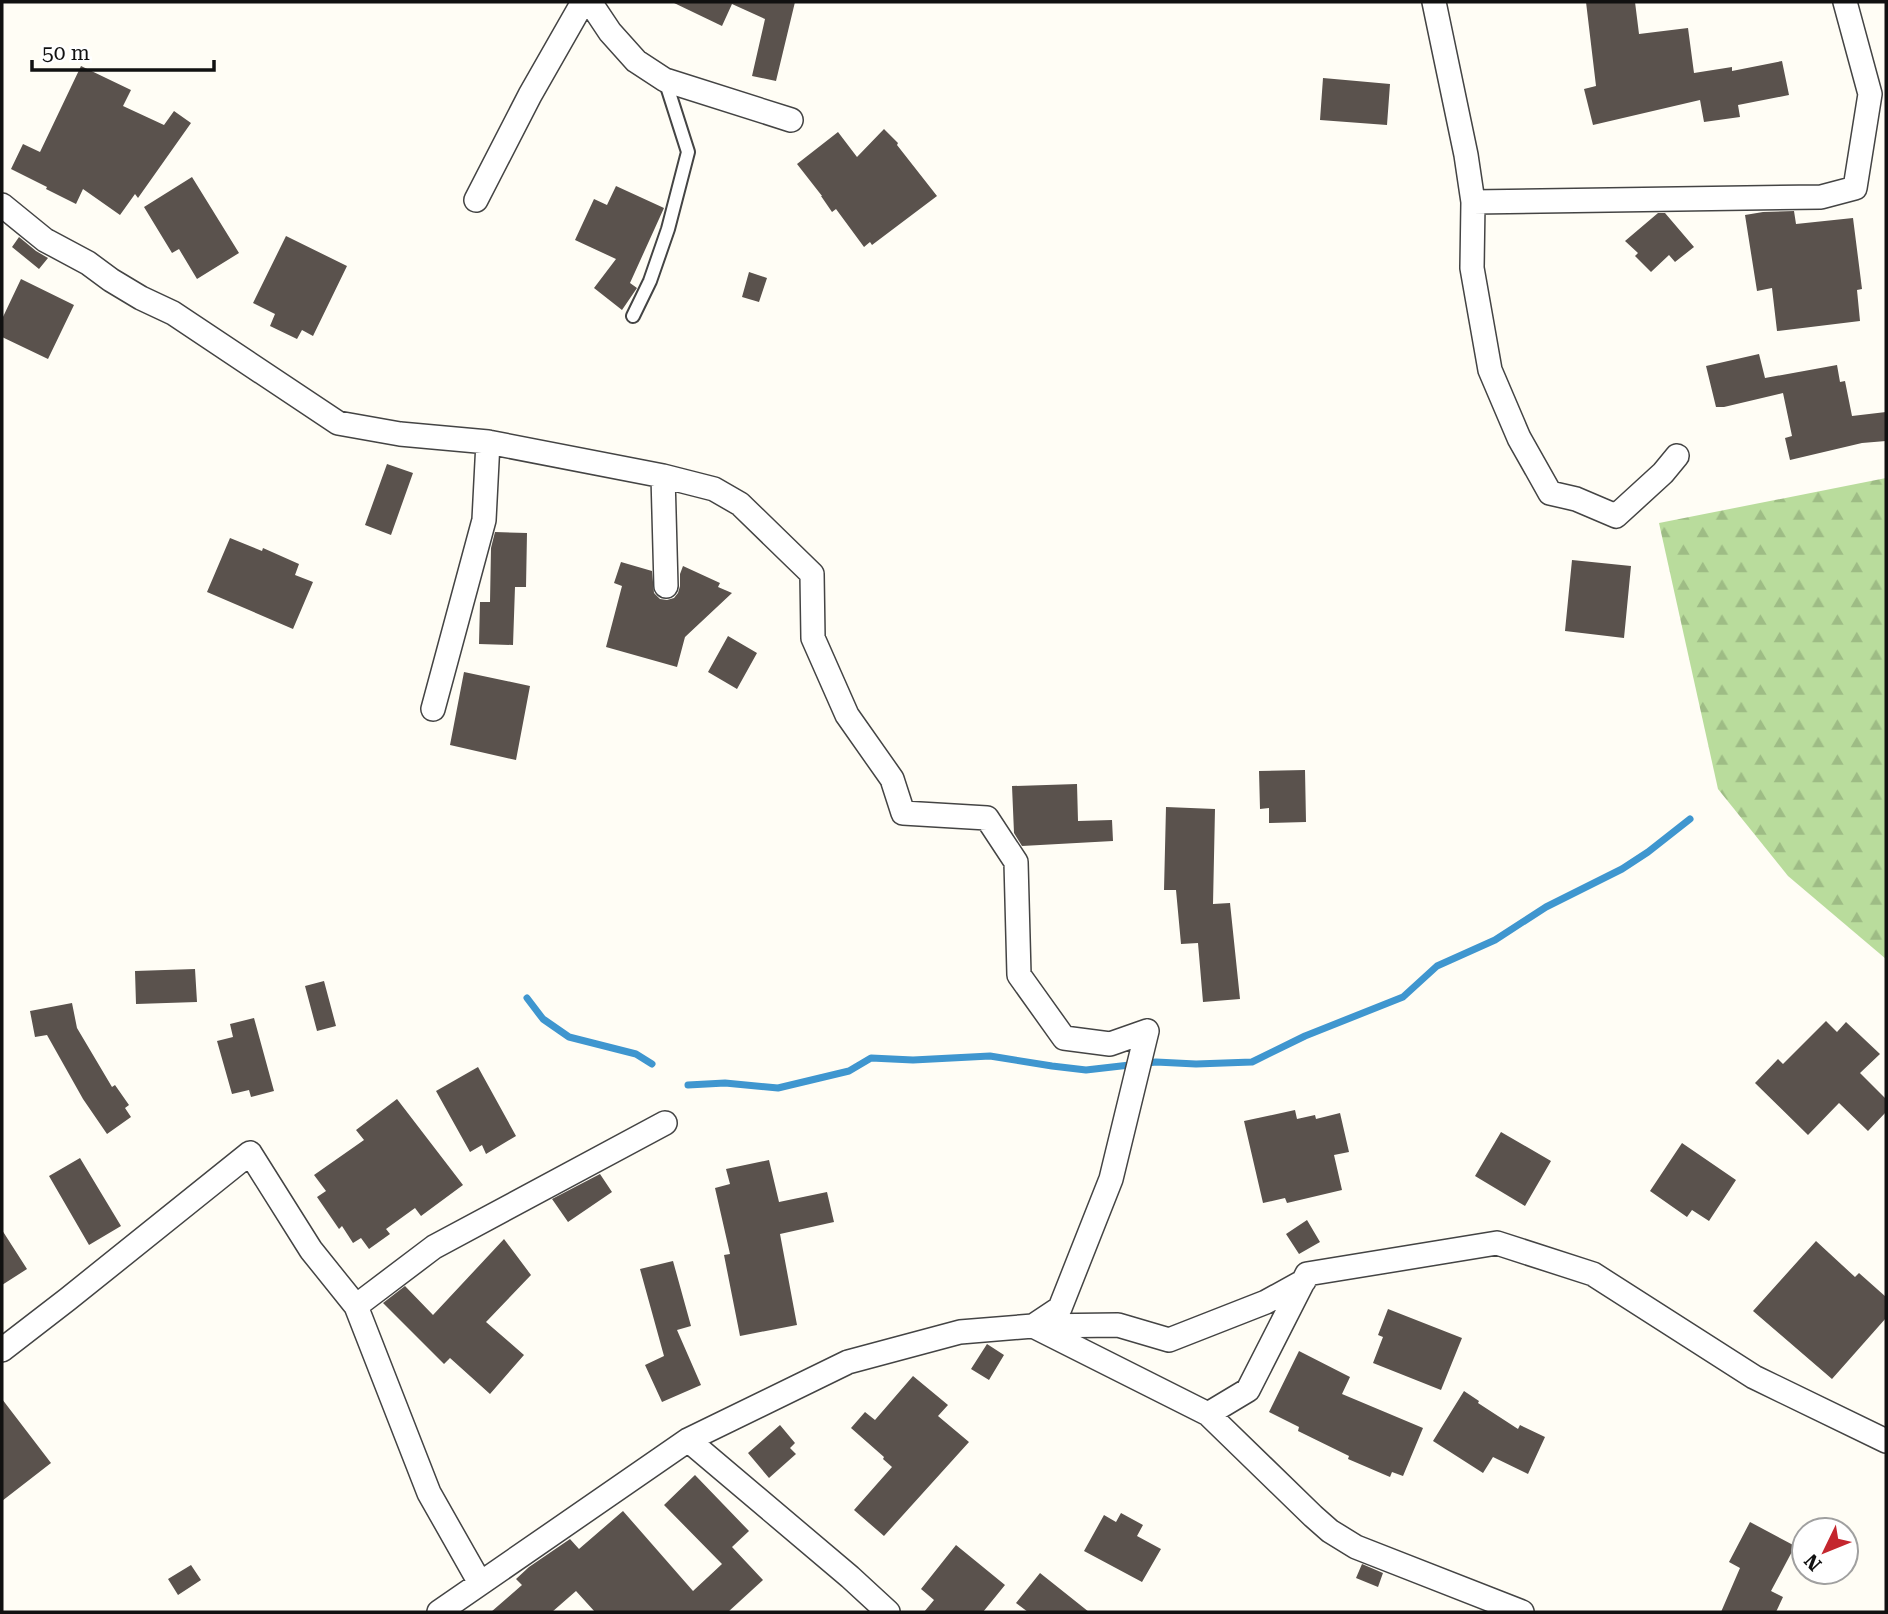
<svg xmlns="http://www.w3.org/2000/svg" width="1888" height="1614" font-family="'Roboto Serif',serif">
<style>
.forest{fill:url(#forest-firs)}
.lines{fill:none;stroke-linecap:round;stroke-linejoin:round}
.stream{stroke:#3f96cf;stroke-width:7}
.building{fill:#5a524d}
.lane-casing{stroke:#444;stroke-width:16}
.street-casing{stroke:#444;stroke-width:26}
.lane{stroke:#fff;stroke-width:12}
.street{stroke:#fff;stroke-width:23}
</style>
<defs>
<pattern id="forest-firs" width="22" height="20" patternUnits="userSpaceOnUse" patternTransform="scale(1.75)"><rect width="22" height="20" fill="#b9dc9c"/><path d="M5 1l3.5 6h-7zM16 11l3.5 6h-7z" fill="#9ebc85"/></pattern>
</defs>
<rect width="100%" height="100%" fill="#fffdf5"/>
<path class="forest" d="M 1886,478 L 1886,959 L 1788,876 L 1718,789 L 1659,523 Z"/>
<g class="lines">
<path class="stream" d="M 527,998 L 543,1019 L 569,1037 L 636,1054 L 652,1064
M 688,1085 L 725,1083 L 778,1088 L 849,1071 L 871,1058 L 913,1060 L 990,1056 L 1052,1066 L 1086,1070 L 1156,1062 L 1196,1064 L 1252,1062 L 1305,1036 L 1403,997 L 1437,966 L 1495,940 L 1546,907 L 1622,869 L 1648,852 L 1690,819"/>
</g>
<path class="building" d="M 672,2 L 795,2 L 776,81 L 752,76 L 765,19 L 732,4 L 722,26 Z
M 1586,2 L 1635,2 L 1639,34 L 1688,28 L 1694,73 L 1732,67 L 1732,71 L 1782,61 L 1789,95 L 1738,105 L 1740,117 L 1704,122 L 1700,100 L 1593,125 L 1584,89 L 1596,86 Z
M 81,66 L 131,90 L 123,106 L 164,125 L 174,111 L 191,123 L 138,198 L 135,194 L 120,215 L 83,189 L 76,204 L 46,189 L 47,187 L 11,169 L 23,144 L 40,152 Z
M 1323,78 L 1390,84 L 1387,125 L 1320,120 Z
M 884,129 L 898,143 L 897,145 L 937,196 L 872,245 L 870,242 L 864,247 L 836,209 L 832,212 L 821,196 L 822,196 L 797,164 L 838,132 L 857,157 Z
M 192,177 L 239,253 L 197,279 L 179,249 L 172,253 L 144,207 Z
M 616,186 L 664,208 L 630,283 L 637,288 L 622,310 L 594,288 L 616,259 L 575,240 L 594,199 L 607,205 Z
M 1794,211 L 1796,224 L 1853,218 L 1862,289 L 1857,290 L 1860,321 L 1777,331 L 1772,288 L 1757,291 L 1745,215 L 1763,212 Z
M 1658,213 L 1665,213 L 1694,247 L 1675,262 L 1669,255 L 1651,272 L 1635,256 L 1638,253 L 1625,241 Z
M 286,236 L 347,266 L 313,336 L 302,330 L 297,339 L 270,326 L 275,314 L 253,303 Z
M 19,237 L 36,251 L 48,258 L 39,269 L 12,247 Z
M 749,272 L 767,278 L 759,302 L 742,297 Z
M 21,279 L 74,305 L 48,359 L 2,337 L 2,319 Z
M 1759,354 L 1765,378 L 1837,365 L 1840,382 L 1845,381 L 1852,416 L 1886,412 L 1886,441 L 1862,443 L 1790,460 L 1785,438 L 1792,436 L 1783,393 L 1724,407 L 1716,407 L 1706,366 Z
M 387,464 L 413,473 L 391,535 L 365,525 Z
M 495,532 L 527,533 L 526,587 L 515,587 L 513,645 L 479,644 L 480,602 L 490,602 L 491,548 Z
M 230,538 L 262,551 L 263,548 L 299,564 L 295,575 L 313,582 L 293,629 L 207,592 Z
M 1572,560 L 1631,566 L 1624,638 L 1565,631 Z
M 621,562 L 652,571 L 654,593 L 660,599 L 667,600 L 674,598 L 678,593 L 680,586 L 680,574 L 683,566 L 720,583 L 718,587 L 732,593 L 685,637 L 677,667 L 606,647 L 622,586 L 614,583 Z
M 728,636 L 757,653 L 737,689 L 708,672 Z
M 464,672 L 530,686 L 516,760 L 450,745 Z
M 1305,770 L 1306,822 L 1269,823 L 1269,808 L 1260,809 L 1259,771 Z
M 1077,784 L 1078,821 L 1112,820 L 1113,841 L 1022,846 L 1014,833 L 1012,786 Z
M 1166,807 L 1215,809 L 1213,904 L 1230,903 L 1240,999 L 1203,1002 L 1198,943 L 1181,944 L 1176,890 L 1164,890 Z
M 195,969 L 197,1002 L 136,1004 L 135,971 Z
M 324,981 L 336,1026 L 317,1031 L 305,986 Z
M 72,1003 L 77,1028 L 112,1087 L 115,1085 L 129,1105 L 125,1108 L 131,1117 L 107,1134 L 83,1099 L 47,1035 L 35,1037 L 30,1011 Z
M 254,1018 L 274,1091 L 251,1097 L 249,1090 L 232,1094 L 217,1041 L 233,1037 L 230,1024 Z
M 1826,1021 L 1837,1032 L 1846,1022 L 1880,1054 L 1860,1073 L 1886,1099 L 1886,1112 L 1868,1131 L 1839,1103 L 1808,1135 L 1755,1083 L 1778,1059 L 1783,1064 Z
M 478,1067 L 516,1136 L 486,1154 L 482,1145 L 470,1152 L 436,1091 Z
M 397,1099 L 463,1185 L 421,1216 L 415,1208 L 386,1229 L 390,1234 L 369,1249 L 361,1238 L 353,1243 L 342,1226 L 339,1229 L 317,1197 L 326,1191 L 314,1175 L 364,1140 L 356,1130 Z
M 1295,1110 L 1297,1119 L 1315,1115 L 1316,1119 L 1340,1113 L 1349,1152 L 1334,1155 L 1342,1190 L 1287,1203 L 1285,1198 L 1263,1203 L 1244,1121 Z
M 1501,1132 L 1551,1161 L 1525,1206 L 1475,1176 Z
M 1682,1143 L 1736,1180 L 1709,1221 L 1692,1210 L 1687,1217 L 1650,1191 Z
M 80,1158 L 121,1226 L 89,1245 L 49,1176 Z
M 769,1160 L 779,1202 L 827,1192 L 834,1222 L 780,1234 L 797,1325 L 740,1336 L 724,1255 L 730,1254 L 715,1188 L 730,1184 L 726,1169 Z
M 600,1174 L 612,1192 L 568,1222 L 552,1199 Z
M 1307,1220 L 1320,1242 L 1299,1254 L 1286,1234 Z
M 2,1230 L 27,1269 L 2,1285 Z
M 504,1239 L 531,1275 L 486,1322 L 524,1355 L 490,1394 L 450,1358 L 444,1364 L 383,1303 L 405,1286 L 433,1315 Z
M 1816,1241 L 1855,1277 L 1859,1273 L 1886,1297 L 1886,1318 L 1832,1379 L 1753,1311 Z
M 673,1261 L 691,1326 L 677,1330 L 701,1385 L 662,1402 L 645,1365 L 664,1356 L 640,1269 Z
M 1388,1309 L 1462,1338 L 1441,1390 L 1373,1363 L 1383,1337 L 1378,1335 Z
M 987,1344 L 1004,1355 L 989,1380 L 971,1369 Z
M 1299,1351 L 1350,1377 L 1342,1394 L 1423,1428 L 1403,1476 L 1392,1472 L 1390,1477 L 1348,1459 L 1349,1456 L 1298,1431 L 1299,1427 L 1269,1412 Z
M 913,1376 L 948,1405 L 938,1416 L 969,1442 L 884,1536 L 854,1510 L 892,1467 L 883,1459 L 884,1457 L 851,1428 L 865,1412 L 875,1420 Z
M 1464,1391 L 1479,1401 L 1478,1403 L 1518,1429 L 1520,1425 L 1545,1437 L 1528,1474 L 1493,1457 L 1483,1473 L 1433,1441 Z
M 2,1399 L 51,1463 L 2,1501 Z
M 780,1425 L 795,1443 L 790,1448 L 796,1454 L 769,1478 L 748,1453 Z
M 695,1475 L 749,1531 L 732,1547 L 763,1580 L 728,1612 L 595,1612 L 576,1591 L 552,1612 L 491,1612 L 522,1585 L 516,1579 L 529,1567 L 570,1539 L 579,1549 L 623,1511 L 693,1591 L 722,1564 L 664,1505 Z
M 1121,1513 L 1143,1525 L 1137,1536 L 1161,1549 L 1142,1582 L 1084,1551 L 1104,1515 L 1116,1522 Z
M 1750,1522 L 1795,1546 L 1771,1591 L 1783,1597 L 1776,1612 L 1721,1612 L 1740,1568 L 1729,1562 Z
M 956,1545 L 1005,1585 L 983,1612 L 924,1612 L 934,1600 L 921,1589 Z
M 1362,1564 L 1383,1573 L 1378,1587 L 1356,1578 Z
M 191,1565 L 201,1580 L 178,1595 L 168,1579 Z
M 1040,1573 L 1089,1612 L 1028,1612 L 1016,1603 Z"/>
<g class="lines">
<g class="lane-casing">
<path id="lane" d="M 633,316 L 650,281 L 668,229 L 688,152 L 665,80"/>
</g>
<g class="street-casing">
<path id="street" d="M 590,2 L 610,32 L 636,61 L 665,80 L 791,120
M 1434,2 L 1466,155 L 1473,202 L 1821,197 L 1855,188 L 1870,94 L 1845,2
M 476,200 L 530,95 L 583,2
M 1473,202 L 1472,268 L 1490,370 L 1519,438 L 1550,493 L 1576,499 L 1616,516 L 1663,473 L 1677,456
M 2,205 L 45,240 L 88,263 L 111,280 L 141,298 L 173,313 L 338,423 L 400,434 L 488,442 L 663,476 L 714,489 L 740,504 L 812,574 L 813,638 L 847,715 L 892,779 L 903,813 L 987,818 L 1016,862 L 1019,975 L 1064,1038 L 1110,1044 L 1147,1031
M 663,476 L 666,586
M 433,709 L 484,520 L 488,442
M 356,1306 L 429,1493 L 480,1583
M 1033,1326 L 1060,1308 L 1111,1179 L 1147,1031
M 1036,1326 L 1118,1325 L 1169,1340 L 1266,1302 L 1304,1281
M 2,1350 L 68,1299 L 250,1153 L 311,1250 L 356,1306 L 434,1247 L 665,1123
M 1208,1414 L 1313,1516 L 1330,1531 L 1356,1547 L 1522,1612
M 688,1440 L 850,1577 L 888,1612
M 439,1612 L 688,1440 L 848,1362 L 960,1332 L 1033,1326 L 1208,1414 L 1248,1390 L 1307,1274 L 1497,1243 L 1593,1274 L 1754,1377 L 1886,1441"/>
</g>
<use href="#lane" class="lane"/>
<use href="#street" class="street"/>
</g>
<rect width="1888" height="1614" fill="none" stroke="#111111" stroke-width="7"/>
<g transform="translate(1825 1551) rotate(227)"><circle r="33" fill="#ffffff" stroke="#a0a0a0" stroke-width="2"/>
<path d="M0-5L12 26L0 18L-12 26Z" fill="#c4262e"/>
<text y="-10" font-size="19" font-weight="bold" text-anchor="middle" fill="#111111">N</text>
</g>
<path d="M32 60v10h182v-10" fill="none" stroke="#111111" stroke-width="3.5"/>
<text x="42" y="60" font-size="21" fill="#111111" stroke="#ffffff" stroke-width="5" paint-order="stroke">50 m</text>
</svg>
